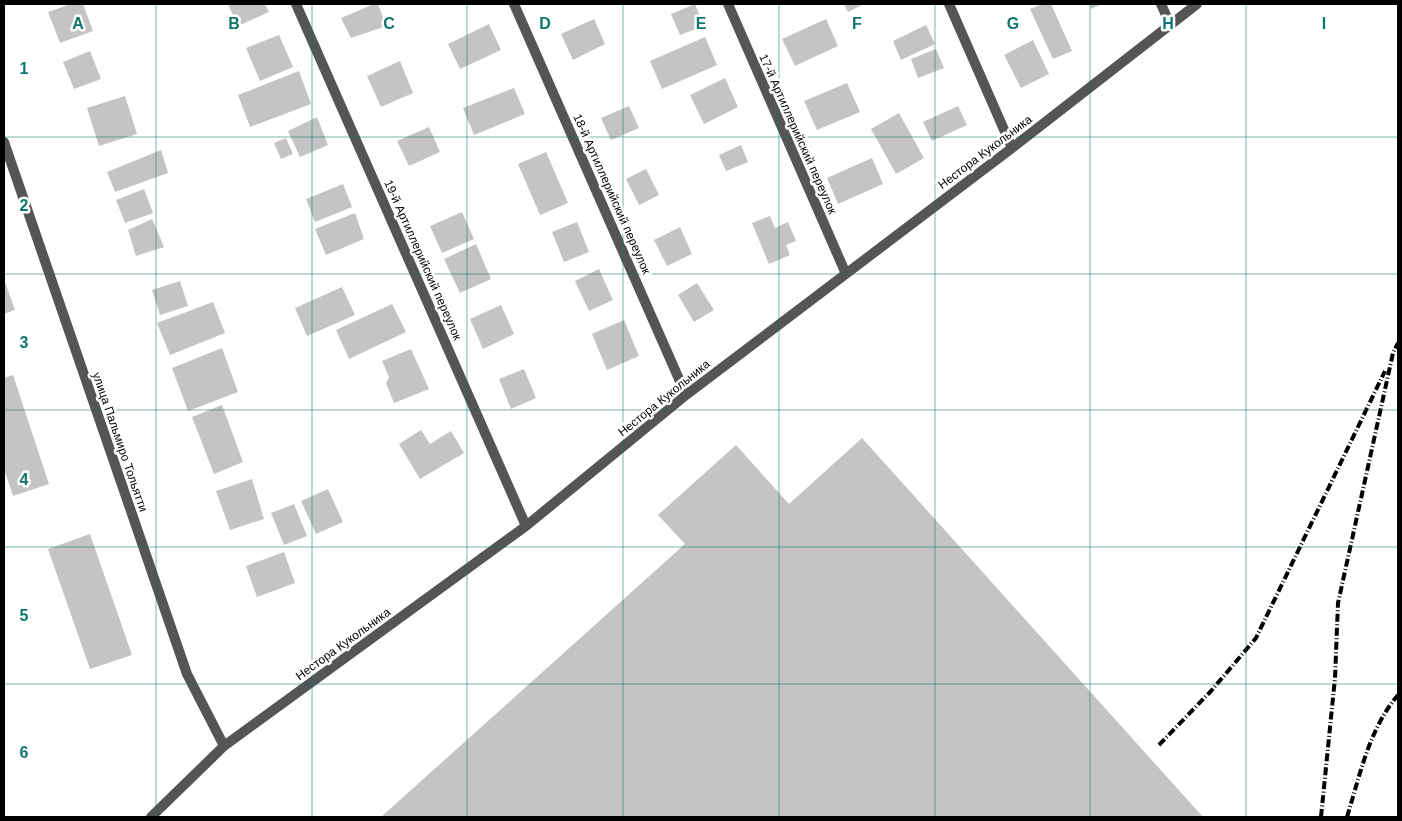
<svg xmlns="http://www.w3.org/2000/svg" width="1402" height="821" font-family="Helvetica,sans-serif">
<style>
.building{fill:#c4c4c4}
.lines{fill:none;stroke-linecap:round;stroke-linejoin:round}
.minor{stroke:#555;stroke-width:10}
.rail{stroke:#000;stroke-width:4;stroke-dasharray:8 2.5 1 2.5;stroke-linecap:butt}
.grid{fill:none;stroke:#0f766e;stroke-width:1;stroke-opacity:0.55}
.labels{text-anchor:middle;dominant-baseline:central;stroke-width:5;stroke-linejoin:round;paint-order:stroke}
.street-label{font-size:12px;fill:#000;stroke:#fff}
.grid-label{font-size:16px;text-anchor:middle;font-weight:bold;fill:#0f766e;stroke:#fff;stroke-width:5;stroke-linejoin:round;paint-order:stroke}
</style>
<rect width="100%" height="100%" fill="#fff"/>
<path class="building" d="M 71,4 L 83,4 L 93,31 L 60,43 L 48,12 Z
M 228,4 L 265,4 L 269,12 L 238,26 Z
M 374,4 L 378,4 L 386,26 L 351,38 L 341,18 Z
M 695,4 L 704,26 L 680,35 L 671,14 Z
M 844,4 L 864,4 L 848,12 Z
M 1042,4 L 1051,4 L 1072,51 L 1053,59 L 1030,9 Z
M 1089,4 L 1102,4 L 1091,9 Z
M 594,19 L 605,44 L 573,60 L 561,34 Z
M 826,19 L 838,46 L 795,66 L 782,39 Z
M 489,24 L 501,50 L 460,69 L 448,44 Z
M 926,25 L 935,44 L 901,60 L 893,41 Z
M 279,35 L 293,67 L 260,81 L 246,48 Z
M 705,37 L 717,65 L 662,89 L 650,61 Z
M 1033,40 L 1049,74 L 1021,88 L 1004,55 Z
M 936,49 L 944,68 L 918,78 L 911,59 Z
M 90,51 L 101,79 L 74,89 L 63,62 Z
M 400,61 L 413,93 L 381,107 L 367,76 Z
M 299,71 L 311,104 L 250,127 L 238,95 Z
M 725,78 L 738,107 L 704,124 L 690,95 Z
M 847,83 L 860,112 L 817,130 L 804,101 Z
M 514,88 L 525,114 L 474,135 L 463,108 Z
M 125,96 L 137,134 L 99,146 L 87,108 Z
M 629,106 L 639,128 L 611,140 L 601,118 Z
M 958,106 L 967,125 L 932,141 L 923,122 Z
M 899,113 L 924,158 L 896,174 L 871,129 Z
M 317,117 L 328,145 L 300,157 L 288,131 Z
M 429,127 L 440,152 L 409,166 L 397,141 Z
M 286,138 L 293,154 L 281,159 L 274,143 Z
M 741,145 L 748,162 L 726,171 L 719,155 Z
M 161,150 L 168,173 L 115,192 L 107,172 Z
M 546,152 L 568,203 L 540,215 L 518,164 Z
M 872,158 L 883,184 L 838,204 L 827,178 Z
M 646,169 L 659,195 L 639,205 L 626,179 Z
M 343,184 L 352,207 L 315,222 L 306,199 Z
M 144,189 L 153,213 L 125,223 L 116,200 Z
M 462,212 L 474,239 L 442,253 L 430,226 Z
M 355,213 L 364,239 L 326,255 L 315,229 Z
M 770,216 L 775,228 L 788,222 L 796,241 L 786,245 L 790,255 L 769,264 L 752,223 Z
M 152,219 L 164,247 L 136,256 L 128,230 Z
M 577,222 L 589,252 L 564,262 L 552,232 Z
M 680,227 L 692,254 L 667,266 L 654,240 Z
M 476,244 L 491,279 L 460,293 L 444,259 Z
M 599,269 L 613,300 L 589,311 L 575,281 Z
M 4,279 L 15,310 L 4,314 Z
M 180,281 L 188,306 L 160,315 L 152,290 Z
M 697,283 L 714,310 L 694,322 L 678,295 Z
M 342,287 L 355,315 L 307,336 L 295,308 Z
M 213,302 L 225,333 L 170,355 L 157,323 Z
M 392,304 L 406,332 L 349,359 L 336,330 Z
M 501,305 L 514,334 L 483,349 L 470,319 Z
M 624,320 L 639,356 L 607,370 L 592,334 Z
M 222,348 L 238,392 L 188,411 L 172,368 Z
M 411,349 L 429,389 L 394,403 L 386,383 L 389,377 L 382,361 Z
M 524,369 L 536,398 L 511,409 L 499,379 Z
M 13,375 L 49,484 L 13,496 L 4,469 L 4,378 Z
M 222,405 L 243,462 L 214,474 L 192,417 Z
M 421,430 L 430,444 L 451,431 L 464,453 L 420,479 L 399,444 Z
M 862,438 L 1203,817 L 381,817 L 685,544 L 658,515 L 736,445 L 789,504 Z
M 252,479 L 264,519 L 230,530 L 216,491 Z
M 328,489 L 343,522 L 316,534 L 301,501 Z
M 294,504 L 307,536 L 284,545 L 271,513 Z
M 90,534 L 132,655 L 90,669 L 48,549 Z
M 284,552 L 295,583 L 257,597 L 246,566 Z"/>
<g class="lines">
<path class="minor" d="M 296,4 L 526,526
M 514,4 L 686,395
M 728,4 L 846,274
M 949,4 L 1012,148
M 1161,4 L 1170,24
M 4,142 L 187,674 L 224,746
M 151,817 L 224,746 L 526,526 L 686,395 L 1012,148 L 1197,4"/>
<path class="rail" d="M 1159,745 L 1211,691 L 1256,638 L 1385,371
M 1321,817 L 1335,678 L 1338,603 L 1393,353 L 1398,343
M 1347,817 C 1360,775 1369,729 1398,695"/>
</g>
<path class="grid" d="M 156,4 L 156,817M 312,4 L 312,817M 467,4 L 467,817M 623,4 L 623,817M 779,4 L 779,817M 935,4 L 935,817M 1090,4 L 1090,817M 1246,4 L 1246,817M 4,137 L 1398,137M 4,274 L 1398,274M 4,410 L 1398,410M 4,547 L 1398,547M 4,684 L 1398,684"/>
<g class="labels">
<g class="street-label">
<text transform="translate(798 134) rotate(66)">17-й Артиллерийский переулок</text>
<text transform="translate(985 152) rotate(-37)">Нестора Кукольника</text>
<text transform="translate(612 194) rotate(66)">18-й Артиллерийский переулок</text>
<text transform="translate(423 260) rotate(66)">19-й Артиллерийский переулок</text>
<text transform="translate(664 398) rotate(-39)">Нестора Кукольника</text>
<text transform="translate(120 442) rotate(71)">улица Пальмиро Тольятти</text>
<text transform="translate(343 644) rotate(-36)">Нестора Кукольника</text>
</g>
</g>
<g class="grid-label">
<text x="78" y="29">A</text>
<text x="234" y="29">B</text>
<text x="389" y="29">C</text>
<text x="545" y="29">D</text>
<text x="701" y="29">E</text>
<text x="857" y="29">F</text>
<text x="1013" y="29">G</text>
<text x="1168" y="29">H</text>
<text x="1324" y="29">I</text>
<text x="24" y="74">1</text>
<text x="24" y="211">2</text>
<text x="24" y="348">3</text>
<text x="24" y="485">4</text>
<text x="24" y="621">5</text>
<text x="24" y="758">6</text>
</g>
<rect width="1402" height="821" fill="none" stroke="#000000" stroke-width="10"/>
</svg>
